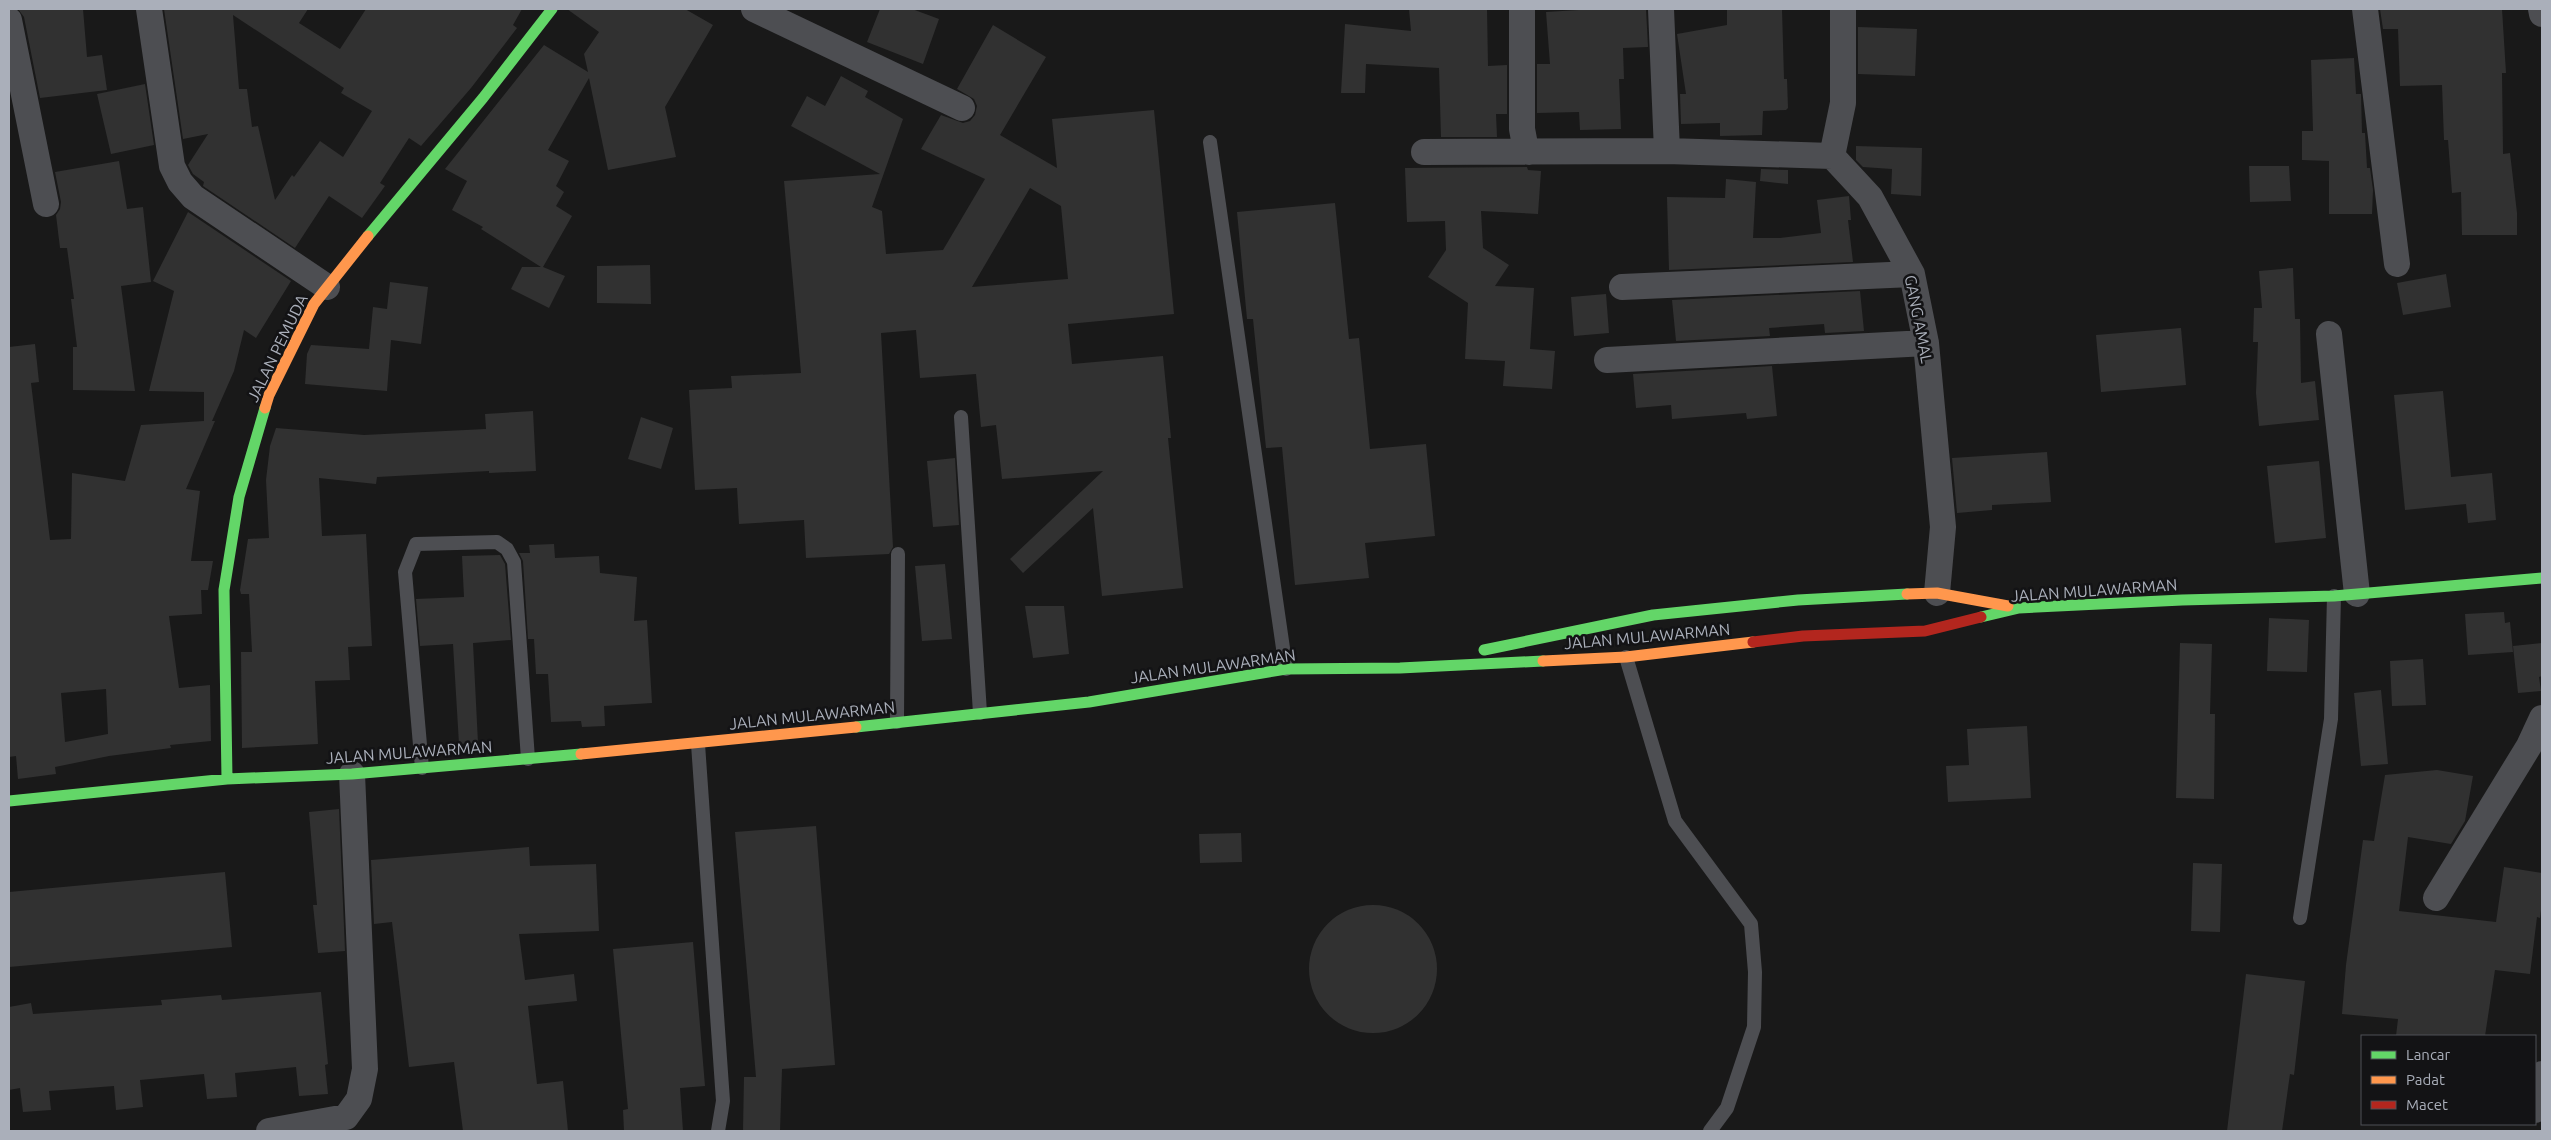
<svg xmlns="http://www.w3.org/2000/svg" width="2551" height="1140" font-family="Ubuntu,sans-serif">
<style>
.building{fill:#313131;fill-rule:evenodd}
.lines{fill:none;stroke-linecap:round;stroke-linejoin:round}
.lane{stroke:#4d4e52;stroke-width:14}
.street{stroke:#4d4e52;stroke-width:26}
.fast{stroke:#63d668;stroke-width:11}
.slow{stroke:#ff974d;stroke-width:11}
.jam{stroke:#b3261e;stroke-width:11}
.labels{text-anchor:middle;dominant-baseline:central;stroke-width:5;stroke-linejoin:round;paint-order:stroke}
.street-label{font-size:16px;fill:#aaafba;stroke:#131315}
</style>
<rect width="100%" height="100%" fill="#191919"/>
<path class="building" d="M 18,9 L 83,9 L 87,57 L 102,55 L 107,90 L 40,98 L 24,17 Z
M 164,9 L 308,9 L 299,23 L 340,49 L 366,9 L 522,9 L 513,25 L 517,28 L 471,88 L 421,146 L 409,138 L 380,183 L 385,186 L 362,218 L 329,196 L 295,248 L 203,186 L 204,182 L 193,174 L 188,165 L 208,134 L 183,139 ZM 233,15 L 344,88 L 341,93 L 372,111 L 343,157 L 320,141 L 294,177 L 292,175 L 275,200 L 258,126 L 252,127 L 247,89 L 239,89 Z
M 567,9 L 685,9 L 713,25 L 665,107 L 676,157 L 608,170 L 589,78 L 548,150 L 569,161 L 556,186 L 564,192 L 556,206 L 572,216 L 543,267 L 565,276 L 549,308 L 511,289 L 522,267 L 541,267 L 481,229 L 483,227 L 452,210 L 467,181 L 445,169 L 544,45 L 588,72 L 584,54 L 599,32 Z
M 880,9 L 912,9 L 939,19 L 923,64 L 867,42 Z
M 1409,9 L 1487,9 L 1488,66 L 1507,65 L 1507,114 L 1496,114 L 1497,137 L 1441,137 L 1439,68 L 1366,64 L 1365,93 L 1341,93 L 1345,24 L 1411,31 Z
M 1595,9 L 1646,9 L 1648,47 L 1623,48 L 1624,79 L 1619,79 L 1621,129 L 1580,130 L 1579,112 L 1537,113 L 1537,64 L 1550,64 L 1546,12 Z
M 1727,9 L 1782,9 L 1784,79 L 1787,79 L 1788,108 L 1786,110 L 1763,111 L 1762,135 L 1720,136 L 1720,123 L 1681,124 L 1680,94 L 1686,94 L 1677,34 L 1727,25 Z
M 2380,9 L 2502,9 L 2506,73 L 2502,73 L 2503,154 L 2510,153 L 2517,213 L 2517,235 L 2462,235 L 2461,192 L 2452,193 L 2448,140 L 2444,140 L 2442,85 L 2400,86 L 2398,29 L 2383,29 Z
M 993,25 L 1046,57 L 1000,135 L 1057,168 L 1052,119 L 1154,110 L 1174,314 L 1068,324 L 1072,364 L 1163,356 L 1171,438 L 1168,438 L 1183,588 L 1102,596 L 1093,508 L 1023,573 L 1010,559 L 1103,471 L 1002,479 L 996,425 L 981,427 L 976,374 L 920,378 L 916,330 L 881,333 L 893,547 L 889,554 L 806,558 L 804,520 L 739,524 L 737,488 L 695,490 L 689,390 L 732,388 L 731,376 L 801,373 L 784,181 L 880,174 L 791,126 L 807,96 L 825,106 L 841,76 L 868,91 L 865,97 L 903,119 L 872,207 L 882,211 L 886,254 L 943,250 L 985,179 L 921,149 L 941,115 L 963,123 L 970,121 L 975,115 L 977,106 L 974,99 L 957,89 ZM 1030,188 L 1061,206 L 1068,279 L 972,287 Z
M 1858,27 L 1917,29 L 1915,76 L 1858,74 Z
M 2354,58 L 2356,94 L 2361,94 L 2362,133 L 2365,133 L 2367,168 L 2370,168 L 2373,190 L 2372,214 L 2329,214 L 2329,161 L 2302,160 L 2302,131 L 2313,131 L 2311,60 Z
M 145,84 L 154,145 L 111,154 L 97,94 Z
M 1856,146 L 1922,148 L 1921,196 L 1891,194 L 1892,169 L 1863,167 L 1856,160 Z
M 119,161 L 127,209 L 143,207 L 151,282 L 121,286 L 135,391 L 73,390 L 73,347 L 77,347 L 71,299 L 74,299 L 67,248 L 60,248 L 56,215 L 60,209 L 61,202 L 55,172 Z
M 2249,166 L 2289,166 L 2291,201 L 2250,202 Z
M 1527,167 L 1528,170 L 1541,171 L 1538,214 L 1481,211 L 1483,248 L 1509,265 L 1495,286 L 1534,288 L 1530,349 L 1555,351 L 1552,389 L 1503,386 L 1505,361 L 1465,359 L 1468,303 L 1428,277 L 1446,250 L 1445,221 L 1407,222 L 1405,168 Z
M 1761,169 L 1788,170 L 1788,184 L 1760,181 Z
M 1726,179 L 1756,182 L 1753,238 L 1780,238 L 1821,233 L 1817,200 L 1849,196 L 1851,220 L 1848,220 L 1853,262 L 1669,270 L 1667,197 L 1725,198 Z
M 1335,203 L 1349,339 L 1359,338 L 1370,449 L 1426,444 L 1435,536 L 1365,543 L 1369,578 L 1295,585 L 1282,447 L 1266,448 L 1253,319 L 1247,319 L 1237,212 Z
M 188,212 L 291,281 L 256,338 L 244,330 L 234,371 L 212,421 L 215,421 L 186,489 L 200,491 L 191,561 L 213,561 L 208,590 L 201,590 L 202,614 L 169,616 L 179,688 L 210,685 L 211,741 L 170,745 L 171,748 L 109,756 L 55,767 L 56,774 L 18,779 L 16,756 L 9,757 L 9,347 L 35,344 L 39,382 L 31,383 L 50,540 L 71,539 L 72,473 L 125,481 L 141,425 L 204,421 L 204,392 L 149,391 L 174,291 L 153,281 ZM 106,689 L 108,734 L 65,742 L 61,693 Z
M 650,265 L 651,304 L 597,303 L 597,266 Z
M 2293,268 L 2295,319 L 2300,319 L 2301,383 L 2315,381 L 2319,420 L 2259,426 L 2256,393 L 2258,342 L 2253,342 L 2254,308 L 2262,308 L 2259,271 Z
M 2446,274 L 2451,307 L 2403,315 L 2397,283 Z
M 390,282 L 428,287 L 421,344 L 391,340 L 387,391 L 305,384 L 307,354 L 311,345 L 369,349 L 373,307 L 387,309 Z
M 1860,291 L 1864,331 L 1825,333 L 1824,324 L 1769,328 L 1770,336 L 1676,341 L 1672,300 Z
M 1606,294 L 1609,333 L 1574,336 L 1571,297 Z
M 2181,328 L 2186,385 L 2101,392 L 2096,335 Z
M 1772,366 L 1777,416 L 1747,419 L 1746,413 L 1672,419 L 1671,405 L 1636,408 L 1633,374 Z
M 2443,391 L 2451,477 L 2492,473 L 2496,520 L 2468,523 L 2466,504 L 2405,510 L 2394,395 Z
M 533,411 L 536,471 L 489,473 L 489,471 L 377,477 L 376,484 L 319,478 L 322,536 L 366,534 L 372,646 L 348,647 L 350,680 L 315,681 L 318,744 L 242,748 L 241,652 L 252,652 L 249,594 L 241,594 L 240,590 L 248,539 L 269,538 L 266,480 L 270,446 L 276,428 L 364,435 L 486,429 L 485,414 Z
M 641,417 L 673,428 L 661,469 L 628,459 Z
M 2047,452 L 2051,502 L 1992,505 L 1992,510 L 1957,513 L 1952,458 Z
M 955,458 L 959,525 L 933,527 L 927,461 Z
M 2319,461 L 2326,538 L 2275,543 L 2267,466 Z
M 554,544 L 555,558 L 599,556 L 600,573 L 637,577 L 634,621 L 647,620 L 652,703 L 604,706 L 605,726 L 582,727 L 581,721 L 551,722 L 548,674 L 536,674 L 534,639 L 528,639 L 523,561 L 519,553 L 530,553 L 529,545 Z
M 500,555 L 505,564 L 511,640 L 473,643 L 478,743 L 459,744 L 453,644 L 420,646 L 416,599 L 464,597 L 462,556 Z
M 945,564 L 952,639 L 922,641 L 915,566 Z
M 1025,606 L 1064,606 L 1069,654 L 1033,658 Z
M 2504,612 L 2505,623 L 2510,622 L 2513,652 L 2468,655 L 2465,614 Z
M 2269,618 L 2309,620 L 2307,672 L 2267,671 Z
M 2180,643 L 2212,644 L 2210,714 L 2215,714 L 2214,799 L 2176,798 Z
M 2542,643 L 2542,676 L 2539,677 L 2541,691 L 2518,693 L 2513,646 Z
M 2423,659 L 2426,705 L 2392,706 L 2390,661 Z
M 2381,690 L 2388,764 L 2361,766 L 2354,693 Z
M 2027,726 L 2031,798 L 1948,802 L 1946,766 L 1969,765 L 1967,729 Z
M 2437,770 L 2473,776 L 2465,821 L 2451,844 L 2408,837 L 2399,911 L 2496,922 L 2504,867 L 2542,873 L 2542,902 L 2540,918 L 2537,917 L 2530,974 L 2495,970 L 2485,1036 L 2396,1036 L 2398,1019 L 2342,1014 L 2346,965 L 2363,840 L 2374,841 L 2385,775 Z
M 339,809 L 345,951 L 318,953 L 313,905 L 317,905 L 309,812 Z
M 816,826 L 835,1065 L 782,1069 L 780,1131 L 743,1131 L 744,1077 L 756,1077 L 735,832 Z
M 1241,833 L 1242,862 L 1200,863 L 1199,834 Z
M 529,847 L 530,866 L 596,864 L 599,931 L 519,934 L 525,980 L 574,974 L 577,1001 L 528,1006 L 537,1084 L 563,1081 L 568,1131 L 463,1131 L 454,1062 L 409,1067 L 392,922 L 374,924 L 371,860 Z
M 2193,863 L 2222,864 L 2220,932 L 2191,931 Z
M 225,872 L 232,947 L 9,967 L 9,892 Z
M1309 969a64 64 0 1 1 128 0a64 64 0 1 1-128 0Z
M 693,942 L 705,1086 L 680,1088 L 683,1131 L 624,1131 L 623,1110 L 628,1109 L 613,949 Z
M 2246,974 L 2305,981 L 2294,1075 L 2290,1074 L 2282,1131 L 2227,1131 Z
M 321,992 L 328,1064 L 325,1065 L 328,1094 L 299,1096 L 296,1067 L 235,1073 L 237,1097 L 207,1099 L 204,1074 L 140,1080 L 143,1107 L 116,1110 L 114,1086 L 49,1091 L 51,1110 L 23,1112 L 20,1088 L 9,1090 L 9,1007 L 31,1003 L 33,1014 L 162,1005 L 161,1000 L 221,995 L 222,1000 Z"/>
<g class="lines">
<path class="lane" d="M 1210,142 L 1286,669
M 961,417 L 980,713
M 1626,657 L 1675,821 L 1751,924 L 1755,972 L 1754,1027 L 1727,1108 L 1710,1131
M 897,722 L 898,554
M 698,744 L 723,1101 L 718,1131
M 422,768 L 405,572 L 416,544 L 497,542 L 507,549 L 514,562 L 528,759
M 2300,918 L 2331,719 L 2334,596"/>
<path class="street" d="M 149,9 L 172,166 L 180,182 L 193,197 L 327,287
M 754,9 L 962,108
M 1522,9 L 1522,129 L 1525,145 L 1529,152
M 1661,9 L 1667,151
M 2365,9 L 2397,264
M 2541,9 L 2542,14
M 9,20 L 46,204
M 1424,152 L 1667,151 L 1832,156
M 1832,156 L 1870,197 L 1912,274 L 1926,343 L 1943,527 L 1937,593
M 1832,156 L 1843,103 L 1843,9
M 1622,287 L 1912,274
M 2329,334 L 2357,594
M 1607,360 L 1926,343
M 2436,898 L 2529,746 L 2542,718
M 2535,1110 L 2542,1074
M 269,1131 L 346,1117 L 359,1099 L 365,1069 L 352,774"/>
<path class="fast" d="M 368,236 L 483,98 L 552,9
M 1981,617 L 2019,608 L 2182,600 L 2334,596 L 2542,578
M 1484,650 L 1653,615 L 1798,600 L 1907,594
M 856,727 L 1089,702 L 1286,669 L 1400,668 L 1543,661
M 227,779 L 224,590 L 239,497 L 265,408
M 9,801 L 227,779 L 352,774 L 581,754"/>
<path class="slow" d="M 265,408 L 269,395 L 314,304 L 368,236
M 1907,594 L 1937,593 L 2008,606
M 1543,661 L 1626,657 L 1753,642
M 581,754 L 856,727"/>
<path class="jam" d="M 1753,642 L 1803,636 L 1925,631 L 1981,617"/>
</g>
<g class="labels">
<g class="street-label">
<text transform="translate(1919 319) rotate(79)">GANG AMAL</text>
<text transform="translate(277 348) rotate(-64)">JALAN PEMUDA</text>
<text transform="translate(2094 590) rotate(-4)">JALAN MULAWARMAN</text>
<text transform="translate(1647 636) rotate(-5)">JALAN MULAWARMAN</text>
<text transform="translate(1213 666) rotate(-8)">JALAN MULAWARMAN</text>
<text transform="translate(812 715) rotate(-6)">JALAN MULAWARMAN</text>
<text transform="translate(409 752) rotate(-4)">JALAN MULAWARMAN</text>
</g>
</g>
<rect width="2551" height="1140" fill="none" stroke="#aaafba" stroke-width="20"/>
<rect x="2361" y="1035" width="175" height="90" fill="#131315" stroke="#4f5157"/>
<rect x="2371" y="1051" width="25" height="8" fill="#63d668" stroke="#4f5157"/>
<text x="2406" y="1060" font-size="15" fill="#aaafba">Lancar</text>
<rect x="2371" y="1076" width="25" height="8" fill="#ff974d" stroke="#4f5157"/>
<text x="2406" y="1085" font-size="15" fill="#aaafba">Padat</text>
<rect x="2371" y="1101" width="25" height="8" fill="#b3261e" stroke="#4f5157"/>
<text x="2406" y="1110" font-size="15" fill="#aaafba">Macet</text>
</svg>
